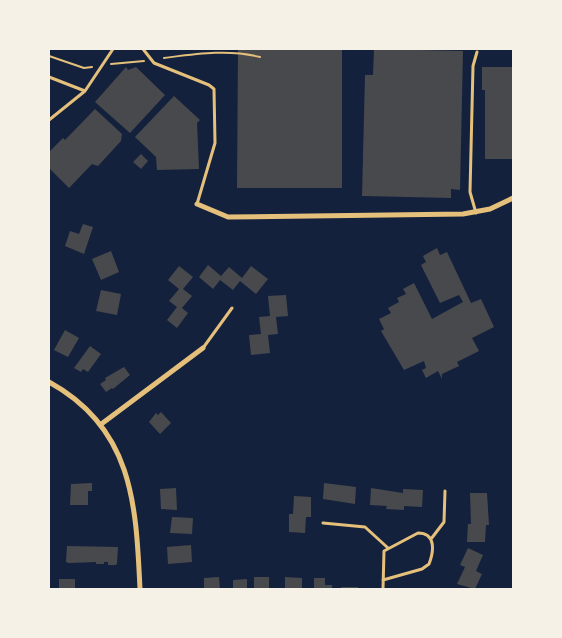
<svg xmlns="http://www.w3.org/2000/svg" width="562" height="638" font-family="'PT Sans',sans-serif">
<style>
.building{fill:#48494c}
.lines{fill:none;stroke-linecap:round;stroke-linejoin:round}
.path{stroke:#e5c07b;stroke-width:2}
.service{stroke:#e5c07b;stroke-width:3}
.minor{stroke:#e5c07b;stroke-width:5}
</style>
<rect width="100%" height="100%" fill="#14213d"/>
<path class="building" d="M 238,49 L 342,49 L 342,188 L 237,188 Z
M 374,49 L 463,51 L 460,190 L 451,189 L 451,198 L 362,196 L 365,75 L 373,75 Z
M 126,67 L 128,70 L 136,67 L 165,95 L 130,133 L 95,102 Z
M 482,67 L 513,67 L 513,159 L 485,159 L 485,90 L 482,90 Z
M 174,96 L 200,120 L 197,123 L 199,169 L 157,170 L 156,157 L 135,137 Z
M 95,109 L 122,134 L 121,141 L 98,166 L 92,164 L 69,188 L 49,168 L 49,149 L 50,151 L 63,138 L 65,140 Z
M 141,154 L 148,161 L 141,169 L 133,162 Z
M 83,224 L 93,227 L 84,254 L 65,246 L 70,231 L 79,234 Z
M 437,248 L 440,255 L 447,252 L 471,303 L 481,299 L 494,327 L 472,338 L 479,351 L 457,362 L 459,366 L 442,374 L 442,379 L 438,371 L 426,378 L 422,370 L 426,368 L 424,361 L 404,370 L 381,331 L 384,329 L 379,319 L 391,313 L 388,308 L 399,302 L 397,298 L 406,294 L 403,289 L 414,283 L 432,319 L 463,302 L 459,295 L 440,303 L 421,265 L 426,262 L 423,256 Z
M 111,251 L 119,272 L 101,280 L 92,259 Z
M 208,265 L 221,276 L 229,267 L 242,278 L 251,266 L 268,279 L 256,294 L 240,281 L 233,290 L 220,280 L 213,289 L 199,277 Z
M 179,266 L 193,277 L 183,289 L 192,296 L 182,308 L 188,313 L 177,328 L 167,320 L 177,307 L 169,301 L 179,289 L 168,280 Z
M 101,290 L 121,294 L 117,315 L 96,311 Z
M 286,295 L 288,316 L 276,317 L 278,334 L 268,335 L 270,353 L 251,355 L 249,335 L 261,334 L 259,317 L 270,316 L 268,296 Z
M 65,330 L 79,338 L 68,357 L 54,350 Z
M 90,346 L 101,354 L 88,372 L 83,369 L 81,372 L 74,368 Z
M 124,367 L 130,375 L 113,389 L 112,388 L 106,392 L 100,384 L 106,380 L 105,378 Z
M 161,412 L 171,423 L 160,434 L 149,422 L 156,413 L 158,415 Z
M 92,483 L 92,491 L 88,491 L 88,505 L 70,505 L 71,484 Z
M 324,483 L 356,487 L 355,504 L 323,499 Z
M 176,488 L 177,510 L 161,509 L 160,489 Z
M 371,488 L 403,493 L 403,489 L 423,490 L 422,507 L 404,506 L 404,510 L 386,509 L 387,506 L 370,505 Z
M 470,493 L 487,493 L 489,525 L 486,525 L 485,542 L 467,542 L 468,524 L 471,524 Z
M 294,496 L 311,497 L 311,517 L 306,517 L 305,533 L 289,532 L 289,514 L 293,514 Z
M 172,517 L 193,518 L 192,534 L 170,533 Z
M 191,545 L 192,562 L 168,564 L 167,547 Z
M 67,546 L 118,547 L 117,563 L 116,565 L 108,565 L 108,562 L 104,562 L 104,564 L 96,564 L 96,562 L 69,563 L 66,562 Z
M 468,548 L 483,555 L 476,571 L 482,574 L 475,589 L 457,584 L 465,567 L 460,565 Z
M 219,577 L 220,589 L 204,589 L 204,578 Z
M 254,577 L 269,577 L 269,589 L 254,589 Z
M 285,577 L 302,578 L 302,589 L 285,589 Z
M 314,578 L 325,578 L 325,585 L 332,585 L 332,589 L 314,589 Z
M 59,579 L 75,579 L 75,589 L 59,589 Z
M 247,579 L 247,589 L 233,589 L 233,580 Z
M 341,587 L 358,587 L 358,589 L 341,589 Z"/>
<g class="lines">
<path class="path" d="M 49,56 L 84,68 L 92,67
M 164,58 C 196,54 228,49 260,57
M 111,64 L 144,61"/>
<path class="service" d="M 143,49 L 154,63 L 209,85 L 214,89 L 215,143 L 197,204
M 49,77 L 85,91
M 49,120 L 85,91 L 113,49
M 476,213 L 470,192 L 473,66 L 477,52
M 203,348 L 232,308
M 323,523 L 365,527 L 388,548
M 431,539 L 444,522 L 445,491
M 383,589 L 384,551 L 418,533 C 436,533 434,551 429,564 L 422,569 L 383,580"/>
<path class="minor" d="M 197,204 L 228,217 L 463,214 L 490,209 L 513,198
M 49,382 C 133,428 136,504 140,589
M 100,425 L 203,348"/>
</g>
<rect width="562" height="638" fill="none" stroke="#f6f1e7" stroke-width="100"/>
</svg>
